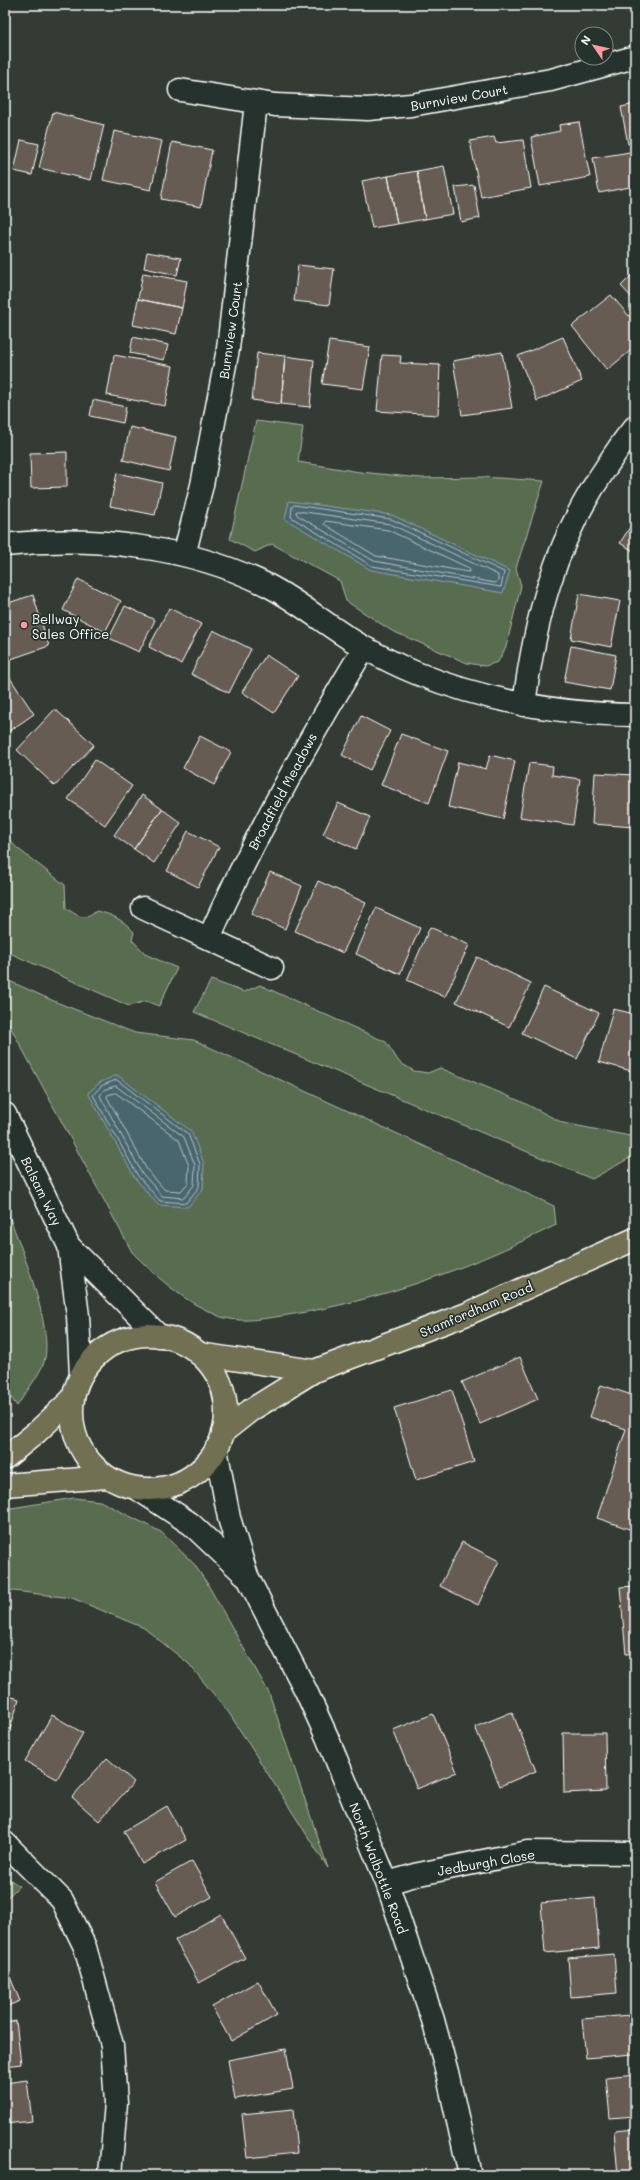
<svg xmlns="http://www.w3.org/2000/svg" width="640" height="2180" font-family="Mali,sans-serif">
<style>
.green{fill:#586c4f;stroke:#acb6a7}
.water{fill:#48666e;stroke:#91a3a8}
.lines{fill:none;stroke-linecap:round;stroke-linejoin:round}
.shore{stroke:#b6c2c5;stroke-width:1}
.building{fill:#665b52;stroke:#fff}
.minor-casing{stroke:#fff;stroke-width:25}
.major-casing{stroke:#fff;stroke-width:25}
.minor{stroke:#26332d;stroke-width:22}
.major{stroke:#716f52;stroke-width:22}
.poi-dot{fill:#ff9aa2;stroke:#26332d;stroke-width:1.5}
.labels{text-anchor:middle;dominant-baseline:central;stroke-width:3.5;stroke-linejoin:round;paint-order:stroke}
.street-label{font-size:13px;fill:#fff;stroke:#26332d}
.poi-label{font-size:13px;fill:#fff;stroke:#26332d;text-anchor:start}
</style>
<rect width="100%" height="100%" fill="#333b34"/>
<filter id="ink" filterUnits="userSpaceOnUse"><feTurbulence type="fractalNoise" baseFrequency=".025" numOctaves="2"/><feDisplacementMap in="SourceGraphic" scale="8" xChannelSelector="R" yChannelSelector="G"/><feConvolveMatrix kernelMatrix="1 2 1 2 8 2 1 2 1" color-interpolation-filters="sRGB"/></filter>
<g filter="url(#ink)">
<path class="green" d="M 256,421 L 303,427 L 298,462 L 360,472 L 421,478 L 483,477 L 544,481 L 516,568 L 521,586 L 506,647 L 498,662 L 485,666 L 467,663 L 392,631 L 346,601 L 340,581 L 272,544 L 255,552 L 230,539 Z
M 5,835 L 17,848 L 65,885 L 66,908 C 78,916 85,922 96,911 C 112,914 123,920 134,932 L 132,940 L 147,955 L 177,968 L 159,1006 L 146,1001 L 129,1006 L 5,951 Z
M 5,979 L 56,1002 L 135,1033 L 194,1040 L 554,1206 L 556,1225 C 472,1267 380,1301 288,1315 C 268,1318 245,1323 225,1318 C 219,1317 213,1313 208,1311 C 178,1297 155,1275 132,1252 L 5,1017 Z
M 211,980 L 244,992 L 260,985 L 386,1042 L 399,1062 L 414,1071 L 428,1073 L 440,1068 L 520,1101 L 563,1123 L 635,1137 L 635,1155 L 592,1179 L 194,1012 Z
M 5,1206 C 18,1239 55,1329 44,1362 C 40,1374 24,1395 17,1406 L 9,1395 L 5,1396 Z
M 74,1498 L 100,1501 L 161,1532 L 194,1564 L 207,1583 L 269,1693 L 328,1868 L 229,1713 L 189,1664 L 144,1628 L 72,1598 L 5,1590 L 5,1509 Z
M 5,1876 L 19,1886 L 5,1900 Z"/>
<path class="water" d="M 289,501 L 392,515 L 510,571 L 503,593 L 371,570 L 285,519 Z
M 117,1075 L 191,1131 L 204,1163 L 203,1189 L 188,1207 L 158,1205 L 135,1178 L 88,1093 L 99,1083 Z"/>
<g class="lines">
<path class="shore" d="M 294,505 L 391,519 L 504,572 L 501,587 L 372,566 L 291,517 L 292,507 Z
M 298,511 L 390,524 L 498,575 L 498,581 L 495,583 L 374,561 L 297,515 L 296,512 Z
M 326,521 L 388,530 L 469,568 L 470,571 L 468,572 L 376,556 L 324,524 Z
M 117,1080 L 188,1134 L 200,1164 L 199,1187 L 186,1203 L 160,1201 L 138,1176 L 93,1095 L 101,1086 Z
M 116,1086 L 184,1137 L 195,1165 L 194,1185 L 184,1198 L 162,1196 L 142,1173 L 100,1096 L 104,1090 Z
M 116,1093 L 179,1140 L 189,1166 L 188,1183 L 181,1191 L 165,1190 L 147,1170 L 107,1097 L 108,1095 Z"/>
</g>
<path class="building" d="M 635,104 L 635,143 L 628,144 L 621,107 Z
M 53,112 L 104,125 L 91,180 L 39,168 Z
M 579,122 L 590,177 L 540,186 L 531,137 L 560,131 L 559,125 Z
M 114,131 L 162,141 L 151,190 L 103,180 Z
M 494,137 L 496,143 L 523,140 L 531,188 L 481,197 L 470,141 Z
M 21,140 L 39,144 L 32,175 L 14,171 Z
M 172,142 L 212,150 L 201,207 L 161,199 Z
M 630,152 L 635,186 L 599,193 L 593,158 Z
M 444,166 L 453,214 L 425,219 L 417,171 Z
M 417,171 L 425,219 L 397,224 L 388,176 Z
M 388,176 L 397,224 L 372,228 L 362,181 Z
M 474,185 L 480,218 L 461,222 L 455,187 Z
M 147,252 L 181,258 L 177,275 L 144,268 Z
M 298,265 L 334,269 L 329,305 L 294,301 Z
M 635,272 L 635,301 L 621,286 Z
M 143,273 L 187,281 L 182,308 L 138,299 Z
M 611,295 L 635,323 L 635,347 L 607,370 L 572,326 Z
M 138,299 L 182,308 L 176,334 L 133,325 Z
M 133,337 L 168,345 L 164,360 L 130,353 Z
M 563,337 L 582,381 L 537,401 L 518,356 Z
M 329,341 L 370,347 L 363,389 L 322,384 Z
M 502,352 L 512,408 L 462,415 L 453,361 Z
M 257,353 L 285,356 L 281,404 L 252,400 Z
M 114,355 L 173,366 L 165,406 L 107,395 Z
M 382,355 L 401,356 L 400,363 L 440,365 L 438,415 L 377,411 Z
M 285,356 L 314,360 L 310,407 L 281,404 Z
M 93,400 L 126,407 L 123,423 L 90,416 Z
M 130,427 L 176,437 L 169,471 L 123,460 Z
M 67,452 L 67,487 L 31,488 L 30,453 Z
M 117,473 L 162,483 L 155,515 L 110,506 Z
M 635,519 L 635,552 L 620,543 Z
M 78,579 L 121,601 L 105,632 L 63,610 Z
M 579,594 L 620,601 L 611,647 L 571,639 Z
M 33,595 L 49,646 L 8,660 L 5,651 L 5,604 Z
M 125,606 L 155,620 L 139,652 L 109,638 Z
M 169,608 L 201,624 L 181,664 L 149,647 Z
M 213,630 L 251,649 L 229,693 L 191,674 Z
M 571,646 L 616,655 L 610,690 L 564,682 Z
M 266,655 L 298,676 L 274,713 L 242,692 Z
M 8,675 L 34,714 L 5,734 L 5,677 Z
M 55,709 L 94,745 L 55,786 L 17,750 Z
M 361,716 L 390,731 L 370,770 L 342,755 Z
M 401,734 L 448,751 L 429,803 L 381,785 Z
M 200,736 L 231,752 L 214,785 L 183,768 Z
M 490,755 L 515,761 L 503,819 L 448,807 L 458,762 L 486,769 Z
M 95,760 L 132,786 L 105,825 L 68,799 Z
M 529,763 L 553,766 L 552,775 L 580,779 L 573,825 L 520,817 Z
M 595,773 L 635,775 L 635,827 L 592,824 Z
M 142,795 L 162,809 L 134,849 L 114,835 Z
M 338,803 L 370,817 L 356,849 L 323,834 Z
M 162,809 L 181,823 L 154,863 L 134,849 Z
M 188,831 L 219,847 L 198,887 L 167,871 Z
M 270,872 L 302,886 L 285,929 L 251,914 Z
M 318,881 L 366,903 L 343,953 L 295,931 Z
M 376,908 L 420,928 L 400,974 L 356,954 Z
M 430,927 L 469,945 L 445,997 L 407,980 Z
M 477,957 L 531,983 L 509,1027 L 456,1002 Z
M 544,987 L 599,1013 L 577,1059 L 522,1033 Z
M 613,1009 L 635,1014 L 635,1072 L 599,1062 Z
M 520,1357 L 538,1399 L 480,1424 L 462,1382 Z
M 601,1385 L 635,1396 L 635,1531 L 597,1518 L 626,1429 L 590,1417 Z
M 452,1390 L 474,1462 L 416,1480 L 394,1408 Z
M 462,1542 L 499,1561 L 478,1605 L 440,1586 Z
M 635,1586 L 635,1653 L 626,1654 L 620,1587 Z
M 5,1695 L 19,1699 L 5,1746 Z
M 512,1712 L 536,1771 L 500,1786 L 475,1727 Z
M 433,1714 L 457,1772 L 417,1789 L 393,1730 Z
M 52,1715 L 83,1733 L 57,1779 L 25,1761 Z
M 634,1728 L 635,1728 L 635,1778 Z
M 563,1733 L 605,1733 L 606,1791 L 564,1793 Z
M 107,1758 L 134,1782 L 99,1821 L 72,1797 Z
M 167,1806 L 186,1840 L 142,1864 L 124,1831 Z
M 192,1861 L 212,1897 L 175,1917 L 155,1882 Z
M 595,1898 L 599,1948 L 545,1953 L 541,1903 Z
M 221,1914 L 245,1958 L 199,1983 L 175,1940 Z
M 614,1954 L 617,1993 L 571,1997 L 568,1958 Z
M 5,1965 L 20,2001 L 5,2007 Z
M 258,1981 L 277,2015 L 231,2041 L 212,2007 Z
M 630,2015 L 633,2054 L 586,2058 L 582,2019 Z
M 16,2021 L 21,2064 L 5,2066 L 5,2023 Z
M 286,2049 L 293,2089 L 235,2099 L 228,2060 Z
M 635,2074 L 635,2116 L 610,2118 L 606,2077 Z
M 27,2080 L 32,2121 L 5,2124 L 5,2083 Z
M 293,2109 L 297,2153 L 247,2158 L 242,2114 Z
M 635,2129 L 635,2175 L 618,2175 L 614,2131 Z"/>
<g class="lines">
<g class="minor-casing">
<path id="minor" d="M 180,90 L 275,105 L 368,109 L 411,105 L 551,80 L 635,57
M 5,545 C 92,535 190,546 269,586 C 303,604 332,630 365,648 C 381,657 399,666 416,673 C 486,701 560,714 635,715
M 184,555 L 202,485 L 228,349 L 256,103
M 524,705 C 535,618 555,542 605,469 C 614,455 624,439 635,427
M 143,908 L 272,968
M 209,938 C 254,837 307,742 364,648
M 5,1114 L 69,1246 L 159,1336
M 69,1246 L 78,1316 L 81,1375
M 216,1449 L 229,1518 L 247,1576 L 306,1691 L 327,1737 L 387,1883 L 433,2020 L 447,2072 L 470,2175
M 138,1489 L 191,1524 L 244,1574
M 5,1843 L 62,1900 L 85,1947 L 112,2045 L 116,2103 L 110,2175
M 387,1883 L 419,1874 L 528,1852 L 635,1853"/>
</g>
<g class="major-casing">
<path id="major" d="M72 1412a77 77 0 1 1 154 0a77 77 0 1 1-154 0Z
M 199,1354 L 314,1371
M 223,1432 L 251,1410 L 314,1371 L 467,1314 L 635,1239
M 5,1458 L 37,1432 L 73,1398
M 5,1485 L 107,1477"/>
</g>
<use href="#minor" class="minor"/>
<use href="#major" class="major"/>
</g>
</g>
<circle class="poi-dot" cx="24" cy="625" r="4"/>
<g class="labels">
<g class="street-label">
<text transform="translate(459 97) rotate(-10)">Burnview Court</text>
<text transform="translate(230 330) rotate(-82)">Burnview Court</text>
<text transform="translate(282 791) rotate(-62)">Broadfield Meadows</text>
<text transform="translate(42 1191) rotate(64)">Balsam Way</text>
<text transform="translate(476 1309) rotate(-23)">Stamfordham Road</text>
<text transform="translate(486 1862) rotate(-10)">Jedburgh Close</text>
<text transform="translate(379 1868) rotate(69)">North Walbottle Road</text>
</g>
<g class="poi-label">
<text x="32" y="618">Bellway<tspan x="32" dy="15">Sales Office</tspan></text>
</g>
</g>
<rect width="640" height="2180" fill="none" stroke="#26332d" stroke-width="20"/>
<rect x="10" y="10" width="620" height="2160" fill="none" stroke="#fff" stroke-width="1.5" filter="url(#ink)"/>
<g transform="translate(594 46) rotate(304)"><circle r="19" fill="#26332d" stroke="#7d8581"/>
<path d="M0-3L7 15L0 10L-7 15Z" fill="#ff9aa2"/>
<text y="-6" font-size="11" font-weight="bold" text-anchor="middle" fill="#ffffff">N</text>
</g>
</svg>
